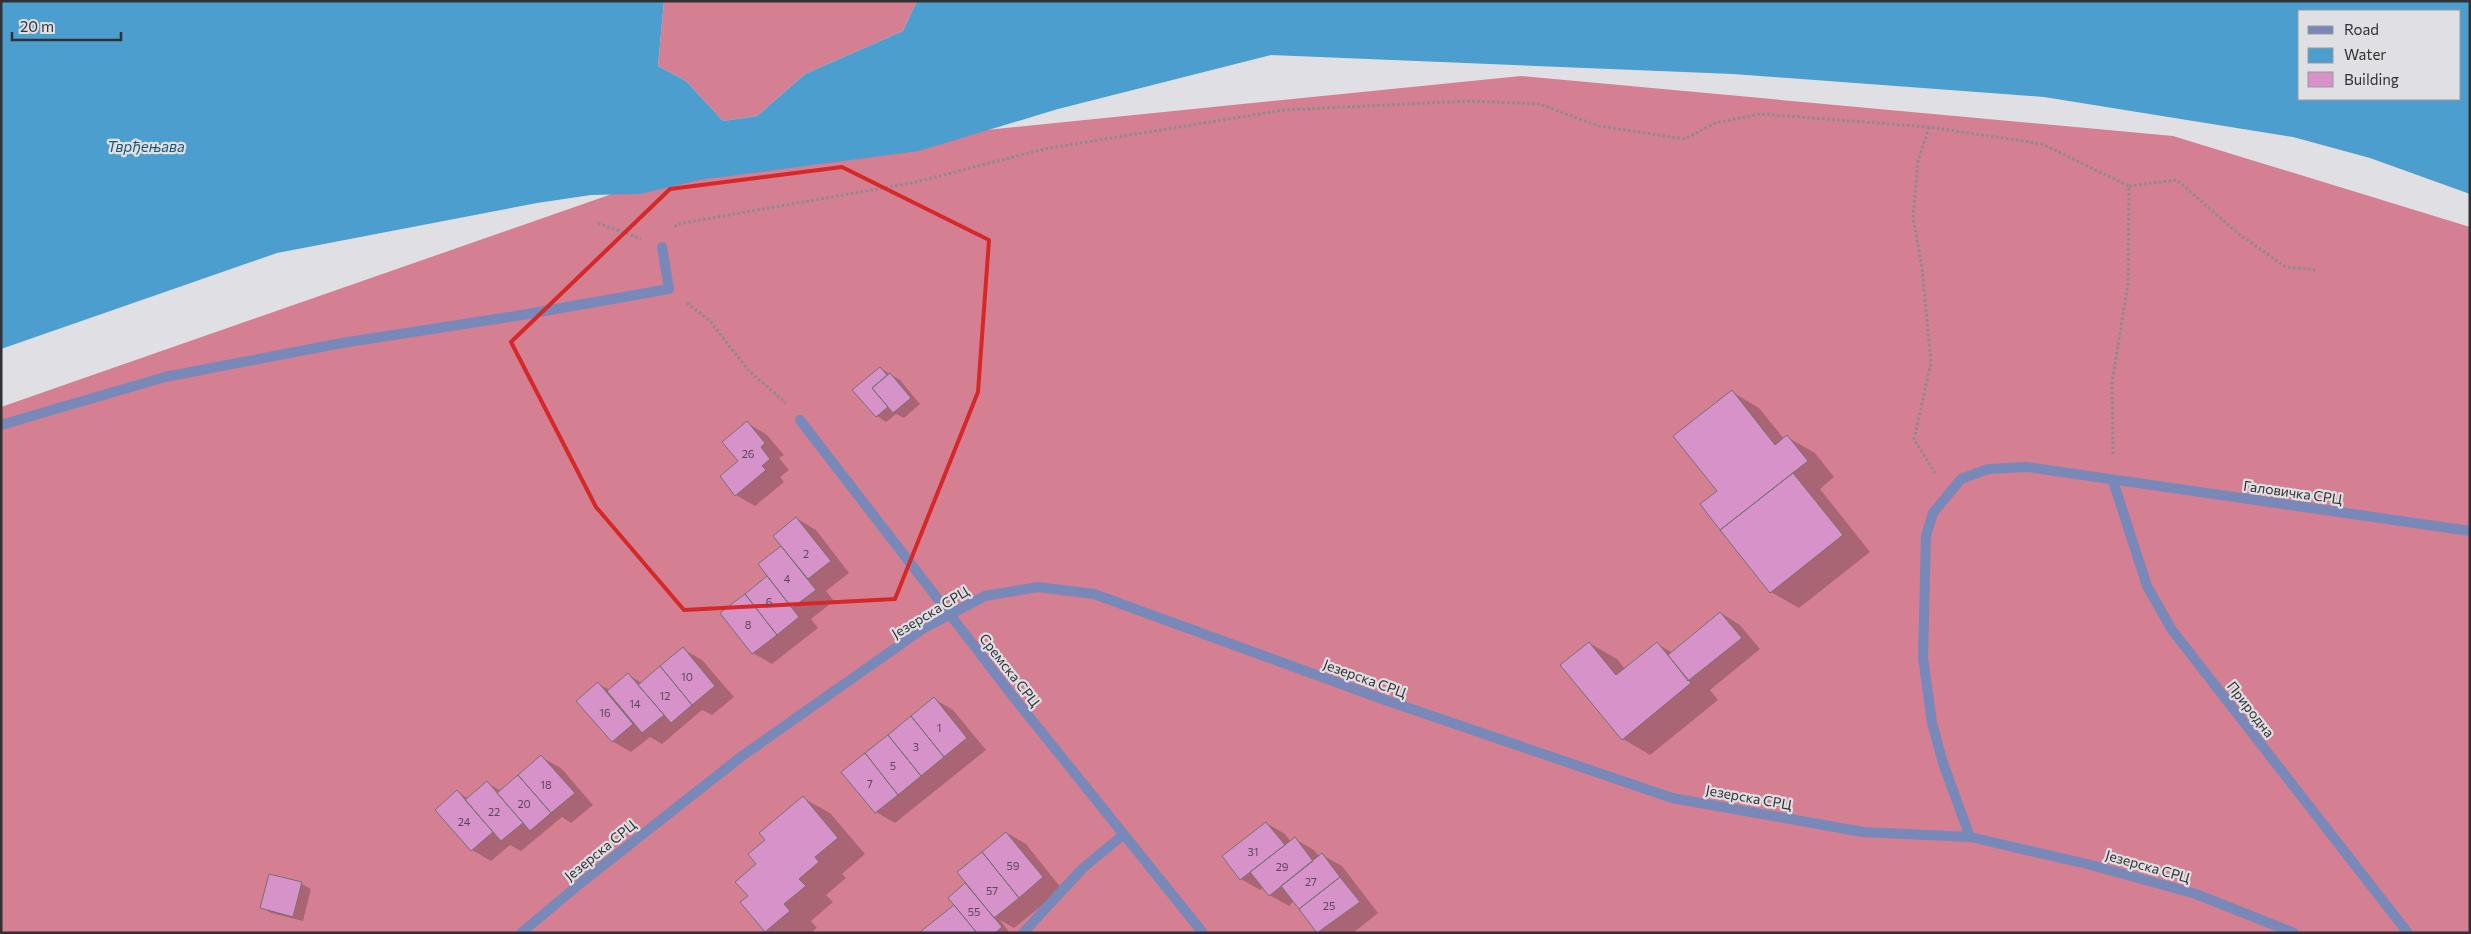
<svg xmlns="http://www.w3.org/2000/svg" width="2471" height="934" font-family="Commissioner,sans-serif">
<style>
.forest{fill:#d57f92}
.water{fill:#4c9ecf;fill-rule:evenodd}
.shadow{fill:#0003}
.building{fill:#d692c9;stroke:#747173}
.lines{fill:none;stroke-linecap:round;stroke-linejoin:round}
.path{stroke:#8c8b8e;stroke-width:3;stroke-dasharray:2.5 2.5;stroke-linecap:butt}
.lane{stroke:#7888b8;stroke-width:10}
.street{stroke:#7888b8;stroke-width:10}
.marked{fill:none;stroke:#d62828;stroke-width:4;stroke-linejoin:round}
.labels{text-anchor:middle;dominant-baseline:central;stroke-width:4.5;stroke-linejoin:round;paint-order:stroke}
.number-label{font-size:11px;fill:#5a4858}
.street-label{font-size:14px;fill:#313032;stroke:#e0dfe3}
.water-label{font-size:15px;font-style:italic;fill:#1b587a;stroke:#e0dfe3}
</style>
<rect width="100%" height="100%" fill="#e0dfe3"/>
<path class="forest" d="M 664,1 L 917,1 L 903,31 L 805,74 L 757,116 L 723,121 L 686,81 L 658,66 Z
M 1521,76 L 2173,136 L 2470,227 L 2470,933 L 1,933 L 1,407 L 718,157 Z"/>
<path class="water" d="M 1,1 L 664,1 L 658,66 L 686,81 L 723,121 L 757,116 L 805,74 L 903,31 L 917,1 L 2470,1 L 2470,194 L 2370,158 L 2293,137 L 2044,97 L 1733,74 L 1271,55 L 1058,109 L 919,151 L 699,180 L 640,194 L 591,195 L 537,203 L 277,253 L 1,349 ZM 2300,11 L 2460,11 L 2460,99 L 2300,99 Z"/>
<path class="shadow" d="M 880,368 L 900,380 L 920,404 L 904,418 L 896,414 L 886,422 L 877,416 L 854,390 Z
M 1732,392 L 1759,408 L 1784,439 L 1787,437 L 1815,453 L 1834,477 L 1820,489 L 1870,552 L 1799,608 L 1771,592 L 1702,505 L 1718,491 Z
M 747,423 L 766,434 L 784,455 L 779,458 L 789,470 L 780,477 L 784,482 L 755,506 L 736,495 Z
M 796,518 L 816,530 L 849,573 L 826,591 L 834,601 L 811,619 L 818,628 L 772,664 L 753,653 L 722,613 L 769,576 L 759,564 L 783,546 Z
M 1721,613 L 1740,625 L 1760,649 L 1710,690 L 1718,700 L 1650,755 L 1623,739 L 1589,643 L 1617,659 L 1625,669 L 1657,644 L 1673,653 Z
M 683,649 L 702,660 L 734,697 L 712,715 L 702,710 L 662,744 L 650,737 L 631,752 L 612,741 L 598,684 L 610,690 L 628,675 L 642,683 Z
M 934,699 L 953,710 L 986,750 L 895,823 L 876,812 Z
M 541,757 L 561,768 L 593,805 L 571,823 L 562,817 L 521,851 L 510,845 L 491,861 L 472,850 L 457,792 L 469,799 L 487,783 L 501,791 Z
M 803,798 L 830,813 L 865,854 L 842,874 L 846,878 L 826,895 L 833,902 L 811,921 L 817,928 L 811,933 L 769,933 L 742,903 L 750,896 L 767,840 Z
M 1266,823 L 1285,834 L 1291,842 L 1295,839 L 1314,850 L 1320,857 L 1322,855 L 1342,866 L 1378,913 L 1353,933 L 1319,933 L 1294,901 L 1289,906 L 1269,895 L 1264,887 L 1260,890 L 1241,879 Z
M 1007,833 L 1026,844 L 1062,889 L 1014,928 L 1000,920 L 1010,933 L 922,933 L 956,905 L 966,885 L 971,887 Z
M 270,875 L 302,884 L 311,889 L 303,921 L 271,913 L 261,907 Z"/>
<path class="building" d="M 880,367 L 887,375 L 872,388 L 888,407 L 876,417 L 852,390 Z
M 890,373 L 911,398 L 893,413 L 872,388 Z
M 1732,390 L 1775,445 L 1787,435 L 1808,461 L 1720,530 L 1700,504 L 1717,491 L 1673,436 Z
M 747,421 L 765,443 L 761,447 L 770,459 L 762,466 L 766,470 L 735,496 L 720,476 L 738,461 L 722,442 Z
M 1793,473 L 1843,535 L 1770,593 L 1720,530 Z
M 796,517 L 831,561 L 808,579 L 773,536 Z
M 781,546 L 816,590 L 792,608 L 758,564 Z
M 767,576 L 799,617 L 777,635 L 745,594 Z
M 745,594 L 777,635 L 752,654 L 720,613 Z
M 1720,612 L 1742,638 L 1688,681 L 1668,655 Z
M 1589,642 L 1616,675 L 1657,642 L 1691,683 L 1622,740 L 1560,665 Z
M 683,647 L 715,686 L 692,705 L 660,666 Z
M 660,666 L 692,705 L 671,723 L 638,685 Z
M 628,673 L 664,715 L 642,733 L 607,691 Z
M 598,682 L 633,724 L 612,742 L 576,701 Z
M 934,697 L 967,738 L 944,757 L 911,716 Z
M 911,716 L 944,757 L 921,776 L 888,735 Z
M 888,735 L 921,776 L 898,795 L 865,753 Z
M 865,753 L 898,795 L 875,813 L 841,772 Z
M 541,755 L 575,793 L 551,813 L 518,775 Z
M 518,775 L 551,813 L 530,831 L 497,793 Z
M 487,781 L 523,823 L 501,841 L 465,800 Z
M 457,790 L 493,832 L 471,851 L 435,810 Z
M 803,796 L 838,838 L 815,857 L 819,862 L 799,879 L 806,886 L 784,904 L 790,911 L 765,932 L 740,902 L 748,896 L 735,882 L 756,864 L 748,854 L 765,840 L 759,833 Z
M 1266,822 L 1285,845 L 1240,880 L 1222,856 Z
M 1006,832 L 1043,877 L 1019,898 L 982,852 Z
M 1295,837 L 1313,861 L 1269,896 L 1250,872 Z
M 982,852 L 1019,898 L 994,918 L 957,872 Z
M 1322,853 L 1340,877 L 1299,909 L 1281,886 Z
M 269,874 L 302,882 L 293,917 L 260,908 Z
M 1340,877 L 1360,902 L 1317,933 L 1299,909 Z
M 965,883 L 1002,927 L 995,933 L 977,933 L 948,898 Z
M 954,905 L 977,933 L 921,933 L 920,932 Z"/>
<g class="lines">
<path class="path" d="M 1929,127 L 1918,161 L 1913,217 L 1922,268 L 1931,363 L 1914,439 L 1935,473
M 2129,186 L 2177,180 L 2240,235 L 2286,267 L 2316,270
M 598,223 L 641,239
M 675,227 L 677,224 L 912,183 L 1044,149 L 1284,110 L 1470,101 L 1539,104 L 1599,126 L 1685,139 L 1715,123 L 1760,114 L 1929,127 L 2042,144 L 2129,186 L 2128,284 L 2112,382 L 2113,455
M 687,303 L 710,321 L 748,370 L 786,403"/>
<path class="lane" d="M 1,425 L 165,377 L 342,343 L 516,316 L 669,289 L 662,247"/>
<path class="street" d="M 800,420 L 1015,699 L 1203,933
M 2113,481 L 2147,586 L 2172,630 L 2408,933
M 1970,837 L 1943,763 L 1932,723 L 1923,657 L 1926,536 L 1933,513 L 1961,479 L 1988,469 L 2027,467 L 2470,531
M 521,933 L 582,882 L 742,756 L 924,628 L 985,596 L 1038,587 L 1094,594 L 1385,700 L 1672,798 L 1863,832 L 1970,837 L 2087,864 L 2196,894 L 2294,933
M 1023,933 L 1083,868 L 1123,835"/>
</g>
<path class="marked" d="M 842,167 L 989,240 L 978,392 L 895,599 L 684,610 L 596,507 L 511,342 L 670,189 Z"/>
<g class="labels">
<g class="number-label">
<text x="748" y="453">26</text>
<text x="806" y="553">2</text>
<text x="787" y="578">4</text>
<text x="769" y="601">6</text>
<text x="748" y="624">8</text>
<text x="687" y="676">10</text>
<text x="665" y="695">12</text>
<text x="635" y="703">14</text>
<text x="605" y="712">16</text>
<text x="939" y="727">1</text>
<text x="916" y="746">3</text>
<text x="893" y="765">5</text>
<text x="870" y="783">7</text>
<text x="546" y="784">18</text>
<text x="524" y="803">20</text>
<text x="494" y="811">22</text>
<text x="464" y="821">24</text>
<text x="1253" y="851">31</text>
<text x="1013" y="865">59</text>
<text x="1282" y="866">29</text>
<text x="1311" y="881">27</text>
<text x="992" y="890">57</text>
<text x="1329" y="905">25</text>
<text x="974" y="911">55</text>
</g>
<g class="street-label">
<text transform="translate(2293 492) rotate(8)">Галовичка СРЦ</text>
<text transform="translate(930 612) rotate(-31)">Језерска СРЦ</text>
<text transform="translate(1010 670) rotate(52)">Сремска СРЦ</text>
<text transform="translate(1365 678) rotate(20)">Језерска СРЦ</text>
<text transform="translate(2251 709) rotate(52)">Природна</text>
<text transform="translate(1749 797) rotate(10)">Језерска СРЦ</text>
<text transform="translate(600 850) rotate(-39)">Језерска СРЦ</text>
<text transform="translate(2148 866) rotate(16)">Језерска СРЦ</text>
</g>
<g class="water-label">
<text x="146" y="146">Тврђењава</text>
</g>
</g>
<rect width="2471" height="934" fill="none" stroke="#313032" stroke-width="5"/>
<rect x="2298" y="10" width="162" height="90" fill="#e0dfe3" stroke="#9a999c"/>
<rect x="2308" y="26" width="25" height="8" fill="#7888b8" stroke="#9a999c"/>
<text x="2344" y="35" font-size="15" fill="#313032">Road</text>
<rect x="2308" y="48" width="25" height="15" fill="#4c9ecf" stroke="#9a999c"/>
<text x="2344" y="60" font-size="15" fill="#313032">Water</text>
<rect x="2308" y="72" width="25" height="15" fill="#d692c9" stroke="#9a999c"/>
<text x="2344" y="85" font-size="15" fill="#313032">Building</text>
<path d="M12 32v8h109v-8" fill="none" stroke="#313032" stroke-width="2.5"/>
<text x="20" y="32" font-size="15" fill="#313032" stroke="#e0dfe3" stroke-width="4" paint-order="stroke">20 m</text>
</svg>
